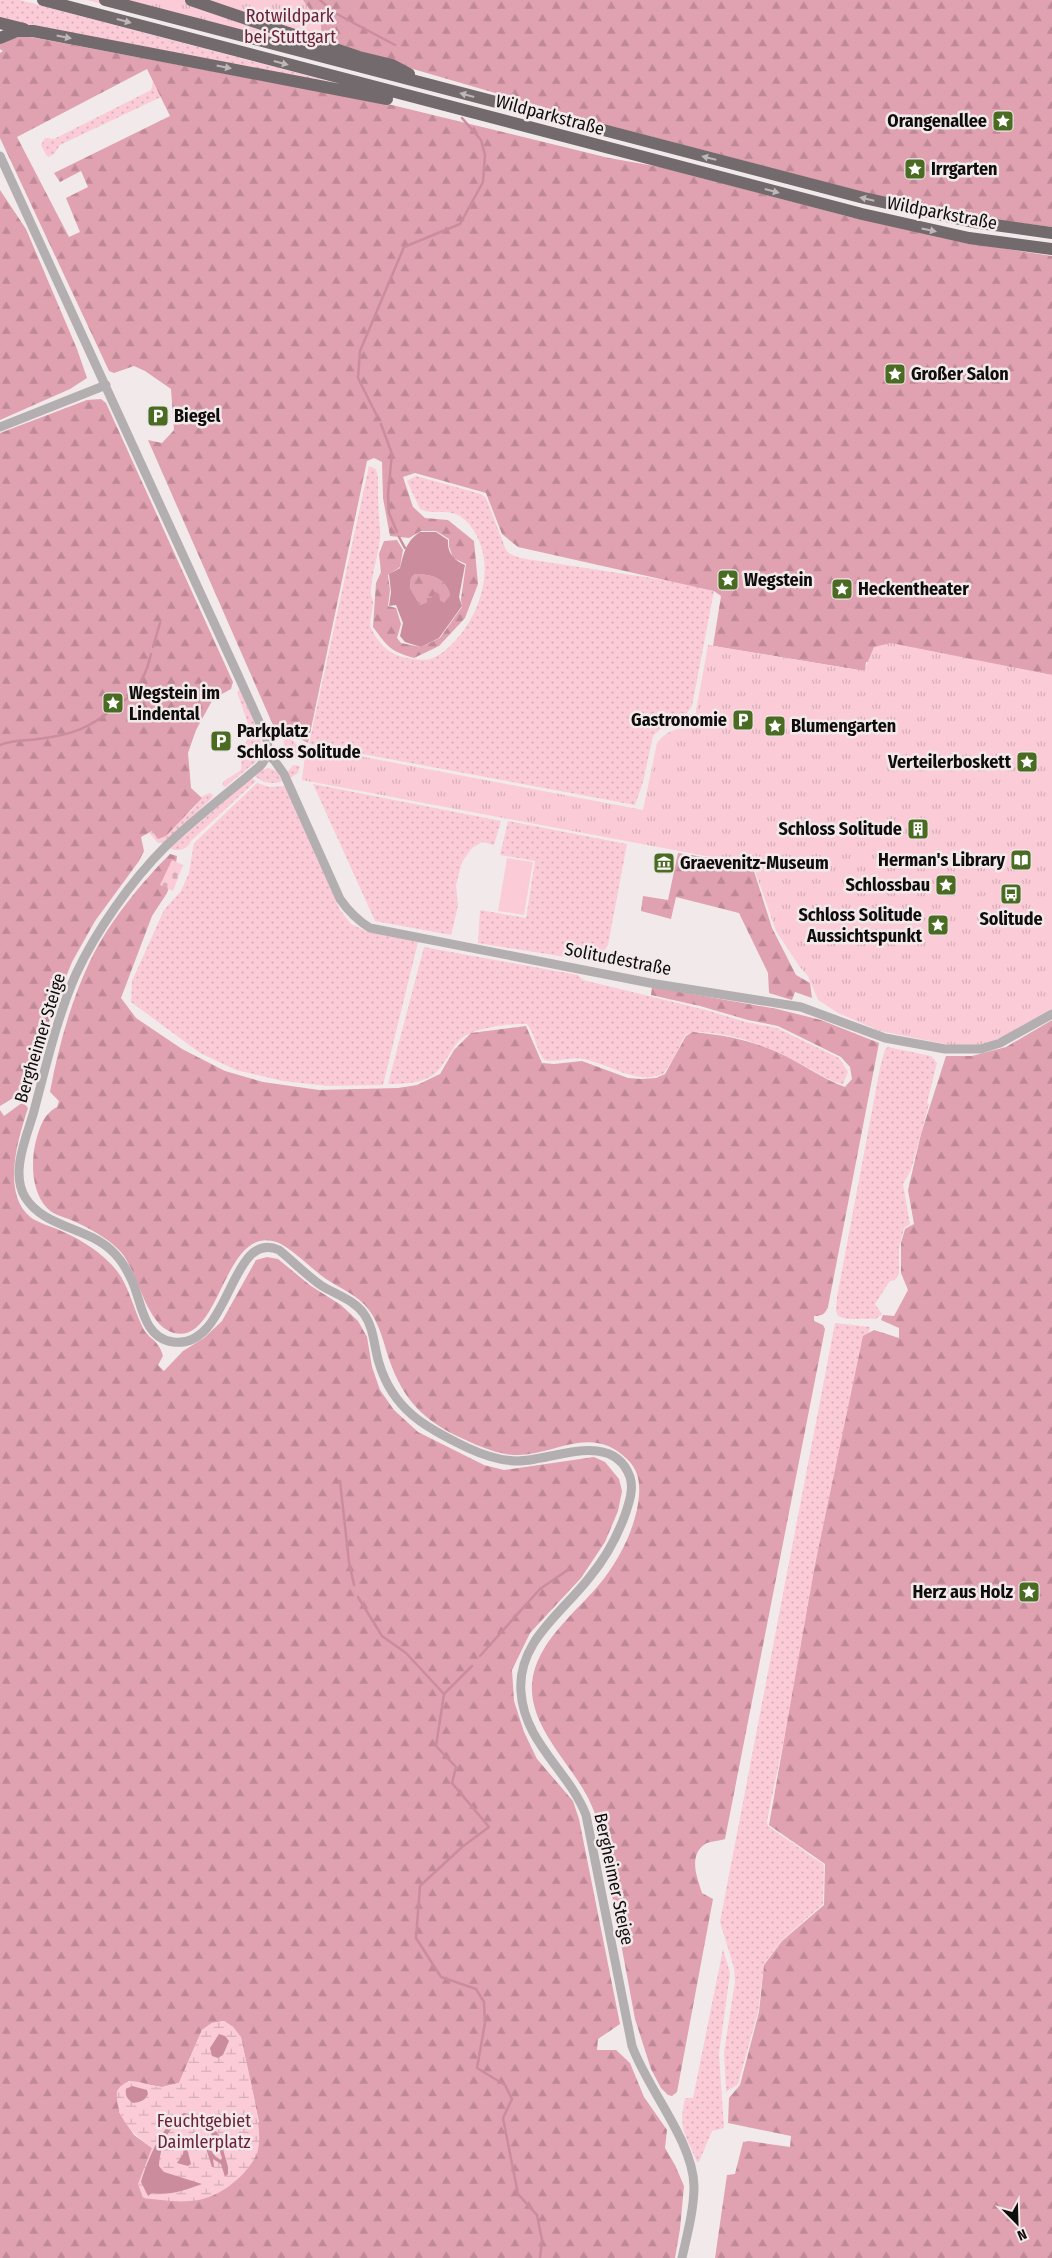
<svg xmlns="http://www.w3.org/2000/svg" width="1052" height="2258" font-family="'Fira Sans Condensed',sans-serif">
<style>
.grass{fill:url(#grass-dots)}
.forest{fill:url(#forest-firs);fill-rule:evenodd}
.wetland{fill:url(#wetland-marsh)}
.cemetery{fill:url(#cemetery-stones)}
.park{fill:url(#park-tufts)}
.pitch{fill:#fbccd8}
.water{fill:#cb8d9e;fill-rule:evenodd}
.lines{fill:none;stroke-linecap:round;stroke-linejoin:round}
.stream{stroke:#cb8d9e;stroke-width:2.5}
.minor{stroke:#b3afb0;stroke-width:9}
.highway{stroke:#726a6c;stroke-width:12}
.oneway{fill:#bfb6b8}
.labels{text-anchor:middle;dominant-baseline:central;stroke-width:5;stroke-linejoin:round;paint-order:stroke}
.park-label{font-size:18px;fill:#6c223c;stroke:#f2e9eb}
.street-label{font-size:18px;fill:#100d0d;stroke:#f2e9eb}
.poi-label{font-size:18px;font-weight:bold;fill:#100d0d;stroke:#f2e9eb;text-anchor:start}
</style>
<defs>
<pattern id="grass-dots" width="8" height="8" patternUnits="userSpaceOnUse" patternTransform="scale(1.25)"><rect width="8" height="8" fill="#fbccd8"/><path d="M2 2h.1M6 6h.1" fill="none" stroke="#d6aeb8" stroke-width="1.8" stroke-linecap="round"/></pattern>
<pattern id="forest-firs" width="22" height="20" patternUnits="userSpaceOnUse" patternTransform="scale(1.25)"><rect width="22" height="20" fill="#e0a1b1"/><path d="M5 1l3.5 6h-7zM16 11l3.5 6h-7z" fill="#bf8997"/></pattern>
<pattern id="wetland-marsh" width="20" height="14" patternUnits="userSpaceOnUse" patternTransform="scale(1.25)"><rect width="20" height="14" fill="#fbccd8"/><path d="M1 5h8M5 5V1M11 12h8M15 12V8" fill="none" stroke="#d6aeb8"/></pattern>
<pattern id="cemetery-stones" width="16" height="16" patternUnits="userSpaceOnUse" patternTransform="scale(1.25)"><rect width="16" height="16" fill="#fbccd8"/><path d="M2 7V4a2 2 0 0 1 4 0v3zM10 15v-3a2 2 0 0 1 4 0v3z" fill="#d6aeb8"/></pattern>
<pattern id="park-tufts" width="24" height="20" patternUnits="userSpaceOnUse" patternTransform="scale(1.25)"><rect width="24" height="20" fill="#fbccd8"/><path d="M3 7l-1-3M5 7V3M7 7l1-3M15 17l-1-3M17 17v-4M19 17l1-3" fill="none" stroke="#d6aeb8"/></pattern>
</defs>
<rect width="100%" height="100%" fill="#f2e9eb"/>
<path class="grass" d="M 0,0 L 20,0 L 339,84 L 23,24 L 0,18 Z
M 153,82 L 161,97 L 60,145 L 54,154 L 49,157 L 46,155 L 41,145 L 45,138 L 54,139 L 151,90 Z
M 369,466 L 376,469 L 378,478 C 378,490 378,503 379,516 C 379,523 381,531 380,538 C 378,556 372,573 371,591 C 370,596 374,600 373,605 C 372,612 369,622 371,628 C 377,642 389,654 403,657 C 412,659 421,661 430,659 C 439,657 448,648 454,642 C 483,611 498,560 469,524 C 452,504 435,517 420,509 L 407,481 L 416,476 L 481,494 L 486,498 L 506,550 L 510,554 L 520,558 L 684,583 L 714,591 L 692,706 L 685,716 L 668,722 L 653,736 L 643,782 L 635,805 L 309,744 Z
M 240,689 L 260,736 L 262,749 L 258,760 L 225,787 L 222,785 L 224,781 L 241,770 L 242,748 L 251,733 L 237,692 Z
M 283,735 C 294,739 301,747 302,759 L 293,758 L 291,753 L 284,745 Z
M 293,765 L 300,766 L 298,773 L 290,778 L 287,773 Z
M 269,768 L 277,771 L 282,781 C 273,785 262,783 255,776 L 261,770 Z
M 251,778 L 256,781 L 191,841 C 188,849 178,853 170,848 Z
M 257,783 L 269,787 L 285,786 L 340,910 L 351,924 L 368,932 L 418,942 L 383,1085 L 328,1086 L 283,1081 L 236,1070 L 200,1053 L 131,1002 L 132,981 L 164,910 L 181,891 L 189,873 L 194,843 Z
M 313,784 L 501,821 L 494,845 L 482,842 L 472,848 L 462,862 L 456,885 L 458,906 L 451,935 L 375,921 Z
M 210,793 L 213,795 L 211,799 L 165,842 L 158,843 L 149,833 L 191,811 L 203,796 Z
M 508,821 L 627,844 L 608,945 L 596,962 L 478,943 L 480,910 L 526,918 L 535,861 L 500,855 Z
M 424,947 L 578,975 L 583,980 L 706,1010 L 746,1022 L 777,1028 L 839,1058 L 848,1072 L 843,1084 L 834,1082 C 794,1060 758,1038 712,1033 C 702,1032 694,1030 685,1035 L 674,1058 L 663,1074 C 634,1085 611,1064 583,1059 C 570,1056 558,1063 544,1060 C 536,1049 535,1034 527,1024 C 510,1023 473,1028 461,1039 C 453,1046 449,1056 443,1064 C 432,1083 408,1084 388,1084 Z
M 888,1047 L 931,1056 L 937,1063 L 927,1103 L 929,1104 L 911,1170 L 903,1184 L 910,1224 L 904,1228 L 899,1248 L 899,1274 L 895,1280 L 890,1281 L 875,1304 L 882,1314 L 876,1319 C 863,1318 849,1321 838,1316 L 836,1311 L 837,1297 L 880,1068 L 885,1049 Z
M 835,1323 L 870,1327 L 767,1821 L 768,1826 L 824,1865 L 823,1904 L 781,1941 L 764,1964 L 758,2012 L 738,2084 L 726,2092 L 724,2052 L 735,1982 L 734,1968 L 720,1922 Z
M 723,1949 L 730,1973 L 719,2054 L 724,2128 L 712,2131 L 699,2162 L 697,2162 C 685,2132 678,2130 685,2098 L 693,2098 Z"/>
<path class="forest" d="M 208,0 L 1052,0 L 1052,227 L 989,219 L 905,203 L 588,120 L 413,69 Z
M 25,36 L 392,105 L 609,158 L 660,167 L 850,217 L 1007,249 L 1052,256 L 1052,675 L 988,664 L 866,662 L 865,671 L 713,646 L 721,596 L 714,591 L 518,547 L 502,534 L 486,493 L 415,473 L 403,477 L 413,507 L 425,518 L 448,520 L 474,541 L 478,584 L 465,618 L 439,646 L 414,658 C 390,651 388,647 373,627 L 376,583 L 381,572 L 379,554 L 384,541 L 397,540 L 403,550 L 400,567 L 388,575 L 390,590 L 388,606 L 396,608 L 401,624 L 397,638 L 401,643 L 421,647 L 440,638 L 462,607 L 461,599 L 466,564 L 453,558 L 449,546 L 449,539 L 436,531 L 421,531 L 409,538 L 390,536 L 383,498 L 382,462 L 374,458 L 367,461 L 308,743 L 273,725 L 148,440 L 162,443 L 174,430 L 171,389 L 145,371 L 134,366 L 114,373 L 109,371 L 0,138 L 0,53 L 3,51 L 0,49 L 0,42 L 7,39 ZM 147,69 L 170,116 L 54,173 L 60,182 L 81,171 L 88,187 L 66,198 L 80,232 L 69,237 L 17,137 Z
M 0,190 L 26,229 L 77,349 L 87,378 L 70,389 L 0,420 Z
M 101,399 L 106,403 L 233,682 L 231,689 L 213,699 L 196,730 L 188,753 L 191,788 L 202,798 L 166,836 L 158,839 L 152,831 L 141,837 L 144,851 L 139,861 L 95,921 L 72,962 L 55,1004 L 30,1081 L 18,1095 L 0,1106 L 0,433 L 87,400 Z
M 415,574 C 431,574 446,578 450,595 L 444,604 L 440,600 L 431,598 L 427,602 L 420,605 L 410,588 L 411,578 Z
M 678,853 L 752,865 L 772,928 L 796,975 L 810,983 L 812,998 L 795,992 L 792,1000 L 769,993 L 768,973 L 739,913 L 676,897 L 671,919 L 641,911 L 643,896 L 668,900 Z
M 170,854 L 177,856 L 175,871 L 167,893 L 152,916 L 121,998 L 136,1018 L 182,1049 L 225,1071 L 263,1082 L 319,1090 L 398,1088 L 417,1085 L 440,1074 L 454,1050 L 471,1033 L 526,1026 L 542,1063 L 554,1064 L 582,1061 L 628,1078 L 641,1079 L 656,1078 L 665,1074 L 686,1036 L 693,1032 C 723,1035 751,1040 779,1053 C 802,1063 822,1079 845,1087 L 852,1079 L 850,1067 L 841,1057 L 778,1026 L 748,1020 L 700,1006 L 651,995 L 652,987 L 777,1009 L 821,1020 L 879,1043 L 828,1307 C 825,1314 822,1316 814,1316 L 814,1321 L 823,1325 L 825,1329 L 725,1839 C 719,1841 710,1841 705,1844 C 688,1856 697,1877 702,1893 L 713,1899 L 677,2092 L 672,2096 L 668,2095 L 661,2088 L 651,2069 L 635,2019 L 599,1825 C 595,1813 590,1800 583,1789 C 564,1757 529,1723 532,1683 C 536,1643 574,1614 598,1586 C 619,1561 636,1528 639,1496 C 640,1482 638,1470 628,1460 C 591,1422 553,1457 514,1455 C 495,1454 474,1444 457,1436 C 418,1417 400,1394 387,1353 C 383,1339 378,1322 369,1310 C 358,1295 341,1289 326,1279 C 313,1270 292,1249 279,1243 C 223,1220 222,1345 174,1333 C 145,1325 139,1273 121,1252 C 107,1237 89,1228 71,1220 C 64,1217 52,1214 47,1208 C 32,1192 31,1165 35,1145 C 39,1130 42,1115 57,1107 L 59,1101 L 50,1092 C 58,1048 71,1001 90,961 C 109,922 140,884 170,854 Z
M 1052,1020 L 1052,2258 L 715,2258 L 727,2175 L 735,2174 L 743,2142 L 749,2141 L 790,2147 L 791,2136 L 728,2123 L 729,2098 L 740,2085 L 759,2012 L 764,1965 L 782,1941 L 824,1905 L 825,1864 L 769,1825 L 815,1565 L 863,1336 L 874,1330 L 899,1338 L 899,1328 L 881,1320 L 883,1315 L 894,1316 L 908,1290 L 901,1273 L 901,1243 L 905,1229 L 914,1224 L 908,1190 L 921,1134 L 946,1056 L 972,1056 L 1006,1047 Z
M 23,1102 L 28,1108 C 18,1139 0,1196 33,1219 C 40,1223 49,1226 57,1229 C 78,1238 95,1248 111,1264 C 128,1281 132,1305 142,1326 C 148,1340 158,1338 163,1356 L 158,1365 L 164,1371 L 183,1351 L 204,1338 L 222,1321 L 256,1260 L 267,1257 L 278,1259 L 311,1286 L 341,1305 L 358,1321 L 367,1337 L 372,1367 L 380,1390 L 394,1410 L 418,1432 L 484,1465 L 504,1470 L 594,1457 L 605,1462 L 619,1479 L 622,1491 L 618,1511 L 605,1542 L 581,1578 L 530,1633 L 512,1670 L 514,1701 L 524,1732 L 537,1759 L 573,1801 L 579,1819 L 620,2024 L 598,2039 L 597,2050 L 616,2050 L 630,2063 L 644,2097 L 667,2130 L 665,2148 L 675,2165 L 684,2186 L 680,2229 L 675,2258 L 0,2258 L 0,1110 L 4,1116 ZM 224,2021 L 233,2027 L 241,2038 L 259,2122 L 152,2148 L 134,2135 L 119,2112 L 128,2081 L 162,2087 L 179,2083 L 202,2030 L 212,2023 Z"/>
<path class="wetland" d="M 224,2021 L 233,2027 L 241,2037 C 246,2064 264,2126 258,2150 C 256,2159 248,2168 242,2175 C 209,2207 185,2203 143,2198 L 138,2184 L 152,2148 C 132,2134 115,2117 117,2091 C 129,2073 142,2085 160,2087 C 166,2088 173,2084 179,2083 L 202,2030 L 212,2023 Z"/>
<path class="cemetery" d="M 172,860 L 183,865 L 173,891 L 160,885 Z"/>
<path class="park" d="M 87,0 L 303,0 L 321,24 L 322,62 Z
M 891,643 L 1052,675 L 1052,1009 L 1009,1034 L 983,1045 L 950,1045 L 880,1031 L 838,1013 L 818,1000 L 808,976 L 799,966 L 776,931 L 753,865 L 302,780 L 306,746 L 643,810 L 657,743 C 667,730 677,728 693,728 L 708,645 L 864,671 L 874,647 Z"/>
<path class="pitch" d="M 507,858 L 533,862 L 524,915 L 498,911 Z"/>
<path class="water" d="M 420,532 L 436,532 L 448,540 C 447,553 454,560 465,565 L 459,597 L 462,606 L 439,638 L 421,647 L 405,642 L 400,636 L 403,623 L 396,605 L 389,606 L 391,592 L 389,574 L 400,568 C 404,553 406,541 420,532 ZM 415,574 C 431,574 446,578 450,595 L 444,603 L 440,600 L 439,594 L 435,592 L 431,598 L 427,598 L 427,602 L 420,605 L 410,588 L 411,578 Z
M 219,2034 L 225,2036 L 229,2041 L 223,2055 L 218,2058 L 212,2056 L 210,2048 Z
M 132,2086 L 147,2090 L 148,2094 C 145,2101 140,2102 133,2103 C 127,2099 125,2096 126,2089 Z
M 184,2113 L 194,2115 L 205,2120 L 219,2135 L 228,2167 L 228,2174 L 225,2177 L 221,2164 L 213,2159 L 214,2167 L 212,2167 L 204,2142 C 211,2144 209,2154 221,2160 L 222,2158 C 216,2136 206,2121 182,2119 C 166,2128 160,2150 159,2166 L 164,2172 L 202,2184 C 186,2190 169,2196 152,2193 L 148,2196 L 141,2182 C 147,2161 163,2122 184,2113 Z
M 184,2146 L 187,2148 L 191,2164 L 188,2166 L 177,2163 L 183,2154 Z"/>
<g class="lines">
<path class="stream" d="M 320,0 L 335,13 L 395,45
M 377,416 L 358,378 L 360,351 L 404,247 L 460,224 L 483,182 L 485,155 L 481,140 L 462,118
M 381,424 L 392,454 L 388,494 L 389,513 L 397,532
M 399,537 L 405,548
M 153,647 L 160,623
M 125,700 C 139,689 147,672 151,654
M 0,745 C 13,740 24,741 38,739 C 73,735 90,728 118,705
M 340,1481 L 349,1562 L 354,1585
M 358,1597 L 382,1636 L 406,1653 L 444,1694
M 480,1656 L 540,1589 L 569,1569
M 472,1666 L 444,1694 L 436,1746 L 456,1767 L 452,1783 L 489,1827 L 462,1847 L 420,1886 L 416,1938 L 441,1977 L 476,1989 L 484,2002 L 485,2023 L 477,2068 L 505,2085 L 512,2099 L 503,2118 L 518,2194 L 537,2215 L 542,2240 L 540,2258"/>
<path class="minor" d="M 0,156 L 237,673 L 266,737 C 270,748 268,757 260,766 C 228,793 195,818 165,847 C 131,881 96,931 76,974 C 57,1017 46,1066 34,1111 C 27,1136 10,1172 25,1197 C 43,1227 86,1227 111,1250 C 121,1259 128,1271 133,1283 C 142,1305 144,1338 173,1342 C 231,1350 229,1228 279,1250 C 294,1262 307,1276 322,1286 C 337,1295 354,1300 364,1314 C 374,1328 374,1347 379,1363 C 393,1410 426,1428 468,1448 C 483,1455 501,1461 518,1461 C 551,1461 613,1429 630,1477 C 634,1489 629,1503 625,1515 C 617,1537 604,1560 589,1578 C 562,1613 517,1642 521,1692 C 524,1742 569,1771 586,1815 L 632,2046 C 648,2090 693,2141 694,2186 C 694,2210 687,2235 682,2258
M 0,427 L 106,385
M 267,754 L 274,760 L 284,774 L 340,899 C 349,912 357,920 370,928 L 650,983 L 801,1007 L 885,1038 L 945,1049 L 981,1049 L 1000,1043 L 1052,1014"/>
<path class="highway" d="M 43,0 L 862,214 L 969,238 L 1052,249
M 105,0 L 864,198 L 973,222 L 1052,233
M 191,0 L 359,57 L 392,65 L 409,74
M 0,23 L 24,29
M 0,38 L 17,31 L 33,31 L 387,99"/>
</g>
<defs><path id="oneway-solid" d="M-6-.8H1V-3.2L6.5 0L1 3.2V.8H-6Z" transform="scale(1.25)"/></defs>
<g class="oneway">
<use href="#oneway-solid" transform="translate(124 21) rotate(15)"/>
<use href="#oneway-solid" transform="translate(64 37) rotate(11)"/>
<use href="#oneway-solid" transform="translate(281 63) rotate(15)"/>
<use href="#oneway-solid" transform="translate(224 67) rotate(11)"/>
<use href="#oneway-solid" transform="translate(467 95) rotate(-165)"/>
<use href="#oneway-solid" transform="translate(709 158) rotate(-166)"/>
<use href="#oneway-solid" transform="translate(772 191) rotate(15)"/>
<use href="#oneway-solid" transform="translate(867 199) rotate(-167)"/>
<use href="#oneway-solid" transform="translate(929 230) rotate(12)"/>
</g>
<defs>
<g id="sight-square" transform="scale(1.125)"><rect x="-9" y="-9" width="18" height="18" rx="4" fill="#496b22" stroke="#f2e9eb"/><path d="M0-6L1.8-2.2L6-1.7L2.9 1.2L3.7 5.4L0 3.3L-3.7 5.4L-2.9 1.2L-6-1.7L-1.8-2.2Z" fill="#fff"/></g>
<g id="parking-square" transform="scale(1.125)"><rect x="-9" y="-9" width="18" height="18" rx="4" fill="#496b22" stroke="#f2e9eb"/><path d="M-3.5-5.5H1a3.5 3.5 0 0 1 0 7H-1V5.5H-3.5ZM-1-3.4V-.6H.8a1.4 1.4 0 0 0 0-2.8Z" fill="#fff"/></g>
<g id="building-square" transform="scale(1.125)"><rect x="-9" y="-9" width="18" height="18" rx="4" fill="#496b22" stroke="#f2e9eb"/><path d="M-4-6H4V6H1V3H-1V6H-4ZM-2.5-4.3h1.7v1.8h-1.7ZM.8-4.3h1.7v1.8H.8ZM-2.5-1h1.7V.8h-1.7ZM.8-1h1.7V.8H.8Z" fill="#fff"/></g>
<g id="library-square" transform="scale(1.125)"><rect x="-9" y="-9" width="18" height="18" rx="4" fill="#496b22" stroke="#f2e9eb"/><path d="M-6-4Q-3-5.5-.7-3.5V5Q-3 3-6 4ZM6-4Q3-5.5 .7-3.5V5Q3 3 6 4Z" fill="#fff"/></g>
<g id="museum-square" transform="scale(1.125)"><rect x="-9" y="-9" width="18" height="18" rx="4" fill="#496b22" stroke="#f2e9eb"/><path d="M0-6L6-3V-2H-6V-3ZM-5-1h2V3h-2ZM-1-1h2V3h-2ZM3-1h2V3H3ZM-6 4H6V6H-6Z" fill="#fff"/></g>
<g id="bus-square" transform="scale(1.125)"><rect x="-9" y="-9" width="18" height="18" rx="4" fill="#496b22" stroke="#f2e9eb"/><path d="M-5-6H5V4H4V6H2V4H-2V6H-4V4H-5ZM-3.5-4V0h7V-4ZM-3.5 1.2v1.5H-2V1.2ZM2 1.2v1.5H3.5V1.2Z" fill="#fff"/></g>
</defs>
<g fill-rule="evenodd">
<use href="#sight-square" x="1003" y="121"/>
<use href="#sight-square" x="915" y="169"/>
<use href="#sight-square" x="895" y="374"/>
<use href="#parking-square" x="158" y="416"/>
<use href="#sight-square" x="728" y="580"/>
<use href="#sight-square" x="842" y="589"/>
<use href="#sight-square" x="113" y="703"/>
<use href="#parking-square" x="743" y="720"/>
<use href="#sight-square" x="775" y="726"/>
<use href="#parking-square" x="221" y="741"/>
<use href="#sight-square" x="1027" y="762"/>
<use href="#building-square" x="918" y="829"/>
<use href="#library-square" x="1021" y="860"/>
<use href="#museum-square" x="664" y="863"/>
<use href="#sight-square" x="946" y="885"/>
<use href="#bus-square" x="1011" y="894"/>
<use href="#sight-square" x="938" y="925"/>
<use href="#sight-square" x="1029" y="1592"/>
</g>
<g class="labels">
<g class="park-label">
<text x="290" y="16">Rotwildpark<tspan x="290" dy="21">bei Stuttgart</tspan></text>
<text x="204" y="2121">Feuchtgebiet<tspan x="204" dy="21">Daimlerplatz</tspan></text>
</g>
<g class="street-label">
<text transform="translate(550 115) rotate(15)">Wildparkstraße</text>
<text transform="translate(942 213) rotate(11)">Wildparkstraße</text>
<text transform="translate(618 959) rotate(11)">Solitudestraße</text>
<text transform="translate(40 1038) rotate(-73)">Bergheimer Steige</text>
<text transform="translate(614 1879) rotate(78)">Bergheimer Steige</text>
</g>
<g class="poi-label">
<text x="987" y="121" text-anchor="end">Orangenallee</text>
<text x="931" y="169">Irrgarten</text>
<text x="911" y="374">Großer Salon</text>
<text x="174" y="416">Biegel</text>
<text x="744" y="580">Wegstein</text>
<text x="858" y="589">Heckentheater</text>
<text x="129" y="693">Wegstein im<tspan x="129" dy="21">Lindental</tspan></text>
<text x="727" y="720" text-anchor="end">Gastronomie</text>
<text x="791" y="726">Blumengarten</text>
<text x="237" y="731">Parkplatz<tspan x="237" dy="21">Schloss Solitude</tspan></text>
<text x="1011" y="762" text-anchor="end">Verteilerboskett</text>
<text x="902" y="829" text-anchor="end">Schloss Solitude</text>
<text x="1005" y="860" text-anchor="end">Herman's Library</text>
<text x="680" y="863">Graevenitz-Museum</text>
<text x="930" y="885" text-anchor="end">Schlossbau</text>
<text x="922" y="915" text-anchor="end">Schloss Solitude<tspan x="922" dy="21">Aussichtspunkt</tspan></text>
<text x="1011" y="919" text-anchor="middle">Solitude</text>
<text x="1013" y="1592" text-anchor="end">Herz aus Holz</text>
</g>
</g>
<g transform="translate(1017 2223) rotate(157)" stroke="#f2e9eb" stroke-width="4" paint-order="stroke">
<path d="M0-4L9 19L0 12L-9 19Z" fill="#100d0d"/>
<text y="-8" font-size="14" font-weight="bold" text-anchor="middle" fill="#100d0d">N</text>
</g>
</svg>
